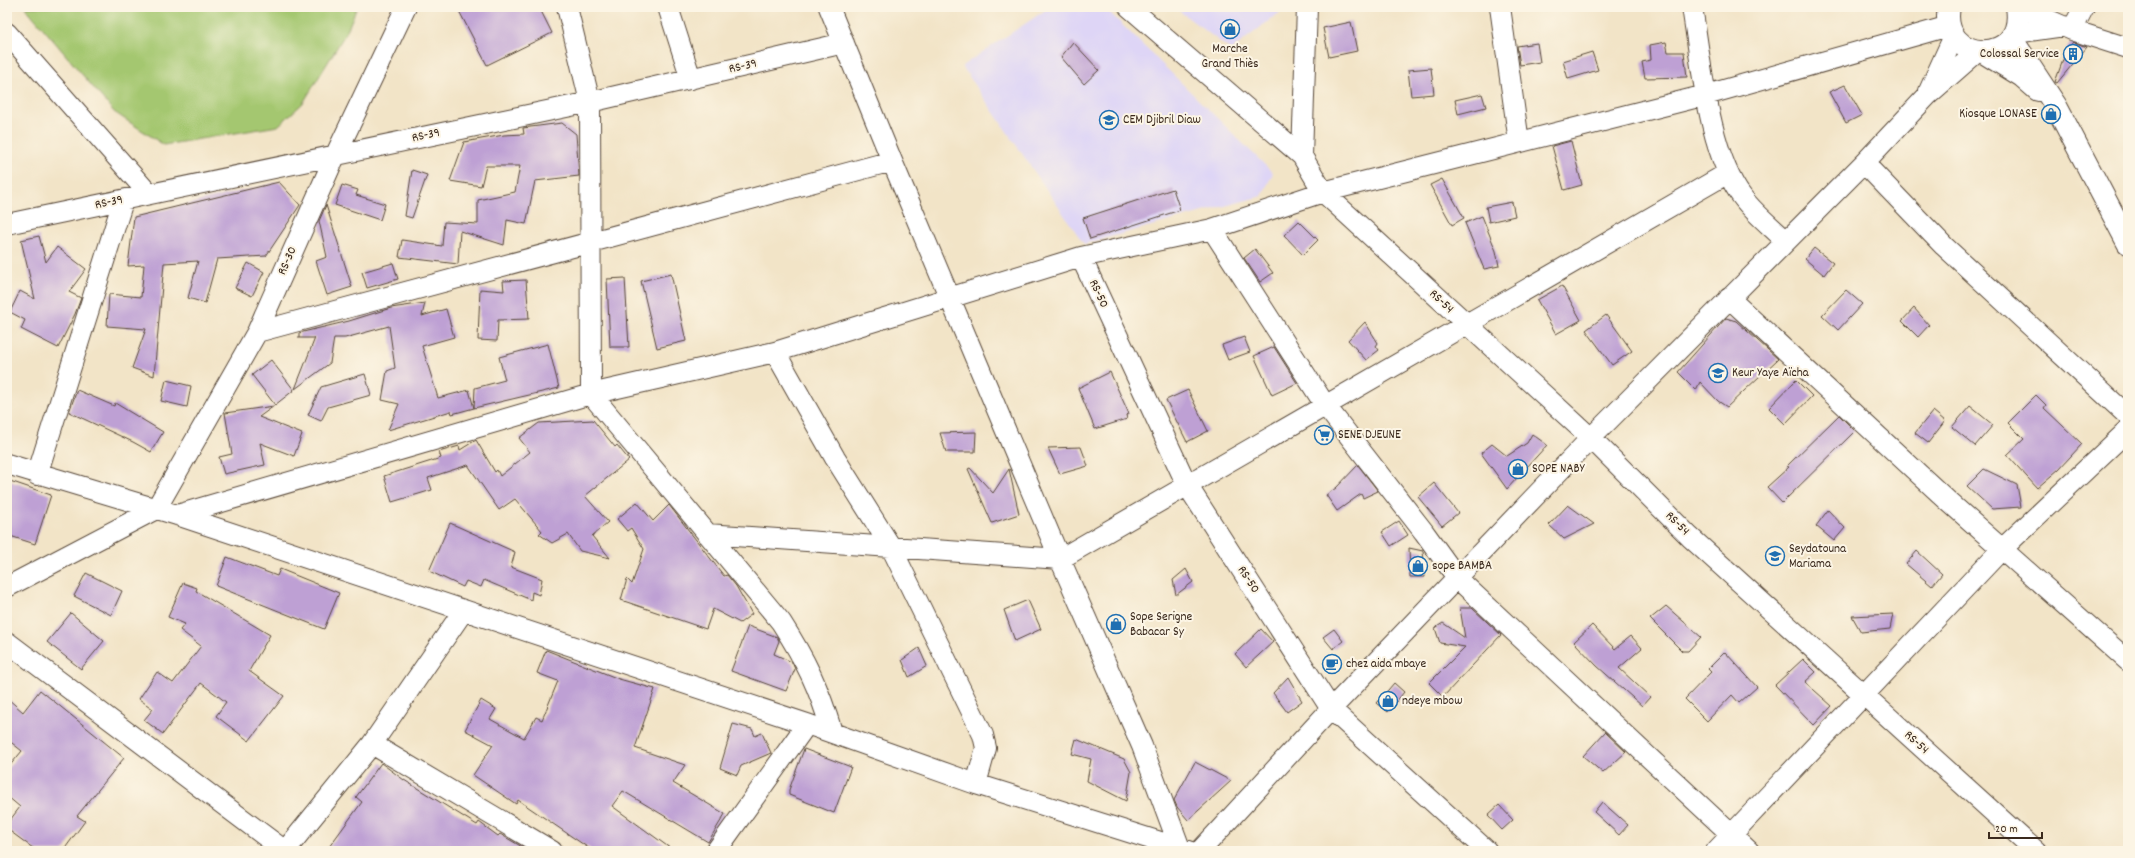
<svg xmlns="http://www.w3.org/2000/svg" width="2135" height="858" font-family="Dekko,sans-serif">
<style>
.built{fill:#ded5f6}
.green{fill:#a4c770;stroke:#707847}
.building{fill:#bea0d4}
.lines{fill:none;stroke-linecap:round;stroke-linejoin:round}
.minor-casing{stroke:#564637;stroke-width:22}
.major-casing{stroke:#564637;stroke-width:24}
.minor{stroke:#fff;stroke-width:20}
.major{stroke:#fff;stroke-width:22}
.labels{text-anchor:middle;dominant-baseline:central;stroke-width:4;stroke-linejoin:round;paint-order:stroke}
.poi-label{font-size:13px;fill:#3b2a1e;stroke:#fcf5e5;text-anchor:start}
.street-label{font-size:13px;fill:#3b2a1e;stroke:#fcf5e5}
</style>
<rect width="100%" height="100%" fill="#fcf5e5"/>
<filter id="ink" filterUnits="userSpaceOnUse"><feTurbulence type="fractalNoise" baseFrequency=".025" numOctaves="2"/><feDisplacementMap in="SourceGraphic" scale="8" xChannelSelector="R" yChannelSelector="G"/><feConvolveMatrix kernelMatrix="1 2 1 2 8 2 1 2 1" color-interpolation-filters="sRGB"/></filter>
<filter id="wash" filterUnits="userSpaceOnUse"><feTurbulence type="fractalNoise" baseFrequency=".012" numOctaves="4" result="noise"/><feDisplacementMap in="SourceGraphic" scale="16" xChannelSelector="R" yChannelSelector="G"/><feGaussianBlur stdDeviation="0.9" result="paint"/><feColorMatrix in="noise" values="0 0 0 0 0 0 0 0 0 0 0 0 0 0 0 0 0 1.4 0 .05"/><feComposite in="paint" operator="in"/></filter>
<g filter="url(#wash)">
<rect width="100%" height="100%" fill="#f2e4c7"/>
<path class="built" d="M 1050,7 L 1104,7 L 1273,173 L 1262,196 L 1084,244 L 962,66 Z
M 1174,7 L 1287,7 L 1231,50 Z"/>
<path class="green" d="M 25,7 L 357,7 L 347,31 L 303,103 L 278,126 L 164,145 L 114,112 Z"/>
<g id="blocks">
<path class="building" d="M 457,7 L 539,7 L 552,33 L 487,65 Z
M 1351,22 L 1357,51 L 1329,57 L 1323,28 Z
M 1073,42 L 1099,70 L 1084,84 L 1061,57 Z
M 1666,42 L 1668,52 L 1684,52 L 1687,77 L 1645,78 L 1642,62 L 1651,60 L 1650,45 Z
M 2073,42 L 2087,47 L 2057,83 L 2055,82 L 2067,49 Z
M 1537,43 L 1540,62 L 1520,65 L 1517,46 Z
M 1592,52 L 1598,70 L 1568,79 L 1563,61 Z
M 1431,68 L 1434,94 L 1411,96 L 1408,70 Z
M 1845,85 L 1862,115 L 1846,123 L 1829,92 Z
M 1482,94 L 1486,107 L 1458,114 L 1455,100 Z
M 562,123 L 576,134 L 579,176 L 535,181 L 526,224 L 507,220 L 504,245 L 460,231 L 458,264 L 399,257 L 402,240 L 442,246 L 444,222 L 478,224 L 478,200 L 515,192 L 520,166 L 486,166 L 481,186 L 450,181 L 464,142 L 504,135 L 524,134 L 523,128 Z
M 1571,141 L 1582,185 L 1564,190 L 1552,146 Z
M 412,170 L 427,175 L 412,218 L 405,216 Z
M 1442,179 L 1464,218 L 1452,225 L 1430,185 Z
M 279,182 L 300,205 L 266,256 L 217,259 L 205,303 L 188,298 L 198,261 L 164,263 L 154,376 L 132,368 L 146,329 L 107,326 L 109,294 L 141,297 L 144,265 L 128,266 L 134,217 Z
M 342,185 L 358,190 L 356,195 L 385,204 L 380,220 L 335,205 Z
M 1173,189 L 1180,210 L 1090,239 L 1083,218 Z
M 1512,202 L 1515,216 L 1489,222 L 1486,207 Z
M 326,205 L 352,287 L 327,295 L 316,261 L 327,257 L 319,221 Z
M 1482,216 L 1496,251 L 1499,266 L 1484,269 L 1465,223 Z
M 1299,221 L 1318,240 L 1303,255 L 1284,235 Z
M 39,236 L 46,262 L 57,247 L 86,269 L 69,292 L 81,298 L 75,314 L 58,348 L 21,329 L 25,320 L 10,312 L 20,291 L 35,299 L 21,240 Z
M 1814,248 L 1833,263 L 1824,275 L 1805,259 Z
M 1255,249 L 1273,273 L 1260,282 L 1244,258 Z
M 248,263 L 264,272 L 252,296 L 235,288 Z
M 393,263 L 398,279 L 367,288 L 362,272 Z
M 671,274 L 686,341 L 657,348 L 641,281 Z
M 625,278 L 629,347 L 610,347 L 607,279 Z
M 526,280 L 529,319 L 498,320 L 497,341 L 478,340 L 480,289 L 504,291 L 503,281 Z
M 1562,286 L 1581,320 L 1556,334 L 1537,300 Z
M 1846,290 L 1862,304 L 1838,330 L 1822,315 Z
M 425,303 L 422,316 L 446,309 L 454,337 L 422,346 L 438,398 L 469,390 L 474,408 L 452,414 L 451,411 L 388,430 L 399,404 L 382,400 L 387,371 L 395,368 L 389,326 L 345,338 L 334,338 L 330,363 L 295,389 L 315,338 L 299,338 L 299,333 L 349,321 L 391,308 Z
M 1914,308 L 1929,325 L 1918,337 L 1902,321 Z
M 1606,315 L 1632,351 L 1612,365 L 1586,330 Z
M 1726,318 L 1736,321 L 1778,359 L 1727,407 L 1718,401 L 1700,382 L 1696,390 L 1678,372 Z
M 1365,322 L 1378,343 L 1376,346 L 1379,350 L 1366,360 L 1348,340 Z
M 1244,337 L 1250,352 L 1228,360 L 1222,345 Z
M 548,344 L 559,388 L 474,408 L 475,388 L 505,380 L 499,357 Z
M 1274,347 L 1297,383 L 1272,395 L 1254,356 Z
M 271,360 L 294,390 L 275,405 L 252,375 Z
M 1110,372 L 1129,414 L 1126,415 L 1127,419 L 1095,429 L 1078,388 Z
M 365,374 L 371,395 L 328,407 L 321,421 L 308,415 L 321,387 Z
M 166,380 L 191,386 L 187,407 L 161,401 Z
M 1796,380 L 1812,396 L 1785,424 L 1769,408 Z
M 77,390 L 114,406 L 115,403 L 163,432 L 151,452 L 133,442 L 69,412 Z
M 1188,390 L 1208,431 L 1187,442 L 1166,400 Z
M 2036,395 L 2046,405 L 2044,408 L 2082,444 L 2059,469 L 2037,488 L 2007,455 L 2024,439 L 2008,423 Z
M 274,406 L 259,417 L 302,434 L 294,456 L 260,443 L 265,465 L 224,474 L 219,457 L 232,454 L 225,413 Z
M 1970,406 L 1993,425 L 1975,446 L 1952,427 Z
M 1933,411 L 1945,421 L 1928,443 L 1915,433 Z
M 1839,415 L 1855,431 L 1782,503 L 1767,487 L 1789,467 L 1787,466 Z
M 593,420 L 615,447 L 617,445 L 629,460 L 585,496 L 608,522 L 592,536 L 610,558 L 580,551 L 568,534 L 552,543 L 539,534 L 542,531 L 515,499 L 499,510 L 468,465 L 428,478 L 432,490 L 392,502 L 384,476 L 441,458 L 439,452 L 459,446 L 460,450 L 476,440 L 495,472 L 497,470 L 500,476 L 530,452 L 519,438 L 539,423 Z
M 976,432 L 975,452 L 946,452 L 940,433 Z
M 1532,434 L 1547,445 L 1507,489 L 1481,453 L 1492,444 L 1507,456 L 1527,443 Z
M 1081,447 L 1088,466 L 1060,474 L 1048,448 Z
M 1358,465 L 1378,491 L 1363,498 L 1361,494 L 1337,511 L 1326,495 L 1336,488 Z
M 970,468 L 993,493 L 1009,469 L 1019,514 L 992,523 L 968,469 Z
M 1984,469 L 2017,485 L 2021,507 L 1992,509 L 1967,486 Z
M 7,480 L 51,495 L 35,544 L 7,535 Z
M 1434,483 L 1458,513 L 1442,526 L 1418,497 Z
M 637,502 L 653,521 L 669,505 L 724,576 L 727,575 L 736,586 L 752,614 L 740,623 L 713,609 L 706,629 L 621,600 L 627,579 L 632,584 L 644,549 L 631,528 L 627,531 L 617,519 Z
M 1568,505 L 1594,524 L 1564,539 L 1549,525 Z
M 1828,510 L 1845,528 L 1834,541 L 1816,526 Z
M 1399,521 L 1408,535 L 1391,546 L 1382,532 Z
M 450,523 L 515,552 L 511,567 L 542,579 L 539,595 L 532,592 L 531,600 L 484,580 L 481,587 L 466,581 L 463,587 L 429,571 Z
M 1409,548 L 1423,551 L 1425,577 L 1410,577 Z
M 1917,551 L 1942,574 L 1932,586 L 1906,564 Z
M 227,557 L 277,576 L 280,569 L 339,593 L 324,629 L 216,586 Z
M 1186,569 L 1193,582 L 1176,595 L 1173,580 Z
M 86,573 L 122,591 L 111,615 L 74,596 Z
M 183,583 L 197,588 L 196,591 L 270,635 L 249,671 L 284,696 L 249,741 L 216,716 L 226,702 L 201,683 L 163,734 L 144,720 L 153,709 L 139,699 L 157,672 L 173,683 L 201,646 L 180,630 L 185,624 L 168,617 Z
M 1028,600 L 1041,629 L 1015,641 L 1004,610 Z
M 1666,606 L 1701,637 L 1688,651 L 1682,651 L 1650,619 Z
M 1460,608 L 1472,608 L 1501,635 L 1443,697 L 1429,683 L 1465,647 L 1440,643 L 1435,628 L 1443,623 L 1465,638 Z
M 71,613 L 104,641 L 81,669 L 47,642 Z
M 1893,614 L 1890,629 L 1861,632 L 1852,616 Z
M 1592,625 L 1615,649 L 1631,636 L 1642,648 L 1619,668 L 1650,697 L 1642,706 L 1597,666 L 1574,642 Z
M 748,626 L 777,637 L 779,641 L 774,654 L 792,662 L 795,669 L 786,691 L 731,671 Z
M 1261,629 L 1273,642 L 1246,667 L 1235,654 Z
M 1334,629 L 1343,641 L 1333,649 L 1323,637 Z
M 919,648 L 927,666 L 909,677 L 902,660 Z
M 546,650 L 619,679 L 655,689 L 635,748 L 685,765 L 673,783 L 725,814 L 708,842 L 623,791 L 612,806 L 674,851 L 593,851 L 518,800 L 516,804 L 473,775 L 493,745 L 465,730 L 481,700 L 496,709 L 490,719 L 524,738 L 536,717 L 542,720 L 558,681 L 537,673 Z
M 1725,652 L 1757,687 L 1739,703 L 1732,695 L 1707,721 L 1685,699 L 1711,672 L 1708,669 Z
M 1803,659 L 1816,672 L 1805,682 L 1832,706 L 1814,725 L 1775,685 Z
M 1288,677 L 1302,701 L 1287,712 L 1273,693 Z
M 1394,683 L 1404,692 L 1388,712 L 1377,703 Z
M 40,690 L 124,758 L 77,816 L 85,821 L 63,851 L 37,851 L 7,829 L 7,824 L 20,807 L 7,796 L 7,769 L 22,751 L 7,739 L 7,698 L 23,712 Z
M 733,724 L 752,729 L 755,736 L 762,733 L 771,753 L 741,766 L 737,775 L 720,768 Z
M 1605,732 L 1626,752 L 1603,773 L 1583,756 Z
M 1076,739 L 1124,759 L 1131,772 L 1126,801 L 1087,781 L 1091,759 L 1072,754 Z
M 804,749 L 851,767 L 834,813 L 789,795 L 789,790 Z
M 1195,762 L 1231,781 L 1188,820 L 1177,807 L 1174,800 Z
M 381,763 L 404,780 L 477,825 L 479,822 L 498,836 L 500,834 L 529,851 L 326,851 L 362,802 L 356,797 Z
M 1602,802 L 1628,825 L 1619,835 L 1594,812 Z
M 1499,805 L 1513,820 L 1502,830 L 1488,815 Z"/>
</g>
</g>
<g filter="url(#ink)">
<use href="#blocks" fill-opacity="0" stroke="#564637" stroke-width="1"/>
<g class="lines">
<g class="minor-casing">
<path id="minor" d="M 567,7 L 590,102 L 591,394 L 781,622 C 806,661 819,688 832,732
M 668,7 L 691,79
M 829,7 L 892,161 L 1060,559 L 1142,746 L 1181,851
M 1129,7 L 1302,156 L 1323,192 L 1591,438 L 1690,537 L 2036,851
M 1500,7 L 1519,142
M 1692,7 C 1701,61 1709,155 1743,198 C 1755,214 1772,227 1786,241
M 2019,7 L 2072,30 L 2128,48
M 2072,30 L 2084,7
M 7,33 L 149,194
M 2015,33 L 2064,26
M 1929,91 L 1954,36
M 1302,156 L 1307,7
M 1864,163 L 1944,246 L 2128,416
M 7,224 L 590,102 L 844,43
M 1212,229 L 1325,405 L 1424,532 L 1458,579 L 1749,851
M 1081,257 L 1187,485 L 1331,709 L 1487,851
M 1729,298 L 1948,501 L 2128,661
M 257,332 L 892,161
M 775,352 L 835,458 L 891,547 L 983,735 L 986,748 L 976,784
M 7,464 L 177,515 L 807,724 L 976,784 L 1189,851
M 37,475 L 123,201
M 177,515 L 591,394 L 775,352 L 1081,257 L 1212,229 L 1323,192 L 1706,95 L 1949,26
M 707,534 L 1060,559 L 1728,173
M 7,587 L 156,509 L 257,332 L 336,154 L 406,7
M 7,642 L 285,851
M 372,744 L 552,851
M 285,851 L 372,744 L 464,610
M 716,851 L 807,724
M 1200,851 L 1331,709 L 1591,438 L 1864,163 L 1928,95 L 1977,52
M 1716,851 L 2001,550 L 2128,430"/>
</g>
<g class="major-casing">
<path id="major" d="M 1949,7 C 1938,64 2027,68 2017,7
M 2011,38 L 2056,106 L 2128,243
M 1983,52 L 2022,76 L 2038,90"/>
</g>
<use href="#minor" class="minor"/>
<use href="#major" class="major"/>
</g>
</g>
<defs>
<g id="shop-ring" transform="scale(1)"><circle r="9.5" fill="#fcf5e5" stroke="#1f6fb2" stroke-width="1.5"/><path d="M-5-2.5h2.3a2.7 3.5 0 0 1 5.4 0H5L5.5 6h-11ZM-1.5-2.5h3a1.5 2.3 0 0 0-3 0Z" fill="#1f6fb2"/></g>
<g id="building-ring" transform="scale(1)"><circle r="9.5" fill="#fcf5e5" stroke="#1f6fb2" stroke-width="1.5"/><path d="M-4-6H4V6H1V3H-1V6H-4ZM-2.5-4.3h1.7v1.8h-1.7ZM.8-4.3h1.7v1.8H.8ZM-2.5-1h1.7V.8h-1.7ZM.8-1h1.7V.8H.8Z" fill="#1f6fb2"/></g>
<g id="school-ring" transform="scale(1)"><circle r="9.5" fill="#fcf5e5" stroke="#1f6fb2" stroke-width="1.5"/><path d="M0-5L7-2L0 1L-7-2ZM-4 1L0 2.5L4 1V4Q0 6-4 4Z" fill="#1f6fb2"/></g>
<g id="supermarket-ring" transform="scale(1)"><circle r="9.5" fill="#fcf5e5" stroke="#1f6fb2" stroke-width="1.5"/><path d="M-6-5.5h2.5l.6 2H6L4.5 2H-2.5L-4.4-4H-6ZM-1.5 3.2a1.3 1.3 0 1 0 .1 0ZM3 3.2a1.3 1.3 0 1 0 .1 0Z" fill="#1f6fb2"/></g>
<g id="cafe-ring" transform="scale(1)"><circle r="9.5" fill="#fcf5e5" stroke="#1f6fb2" stroke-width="1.5"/><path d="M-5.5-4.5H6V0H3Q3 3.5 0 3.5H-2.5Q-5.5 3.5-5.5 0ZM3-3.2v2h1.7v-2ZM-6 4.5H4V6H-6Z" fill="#1f6fb2"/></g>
</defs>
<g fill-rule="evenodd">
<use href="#shop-ring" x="1230" y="29"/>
<use href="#building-ring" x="2073" y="54"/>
<use href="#shop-ring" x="2051" y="114"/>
<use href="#school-ring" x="1109" y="120"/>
<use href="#school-ring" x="1718" y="373"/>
<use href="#supermarket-ring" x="1324" y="435"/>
<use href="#shop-ring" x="1518" y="469"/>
<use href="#school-ring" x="1775" y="556"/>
<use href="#shop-ring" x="1418" y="566"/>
<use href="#shop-ring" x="1116" y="624"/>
<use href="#cafe-ring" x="1332" y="664"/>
<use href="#shop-ring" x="1388" y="701"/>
</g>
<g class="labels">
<g class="poi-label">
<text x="1230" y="49" text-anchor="middle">Marche<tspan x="1230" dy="15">Grand Thiès</tspan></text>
<text x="2059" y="54" text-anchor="end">Colossal Service</text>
<text x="2037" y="114" text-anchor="end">Kiosque LONASE</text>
<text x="1123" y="120">CEM Djibril Diaw</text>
<text x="1732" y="373">Keur Yaye Aïcha</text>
<text x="1338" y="435">SENE DJEUNE</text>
<text x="1532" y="469">SOPE NABY</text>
<text x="1789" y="549">Seydatouna<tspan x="1789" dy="15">Mariama</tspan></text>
<text x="1432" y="566">sope BAMBA</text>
<text x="1130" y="617">Sope Serigne<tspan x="1130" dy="15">Babacar Sy</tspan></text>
<text x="1346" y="664">chez aida mbaye</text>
<text x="1402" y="701">ndeye mbow</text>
</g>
<g class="street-label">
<text transform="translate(743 67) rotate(-13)">RS-39</text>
<text transform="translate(426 136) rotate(-12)">RS-39</text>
<text transform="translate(109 203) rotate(-12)">RS-39</text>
<text transform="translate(288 261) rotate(-66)">RS-30</text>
<text transform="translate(1098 294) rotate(65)">RS-50</text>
<text transform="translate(1441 302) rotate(43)">RS-54</text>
<text transform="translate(1677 524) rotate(45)">RS-54</text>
<text transform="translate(1248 580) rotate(57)">RS-50</text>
<text transform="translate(1916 743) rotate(42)">RS-54</text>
</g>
</g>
<rect width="2135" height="858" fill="none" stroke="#fcf5e5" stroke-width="24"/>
<path d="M1989 832v6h53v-6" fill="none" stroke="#3b2a1e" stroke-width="2"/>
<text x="1995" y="832" font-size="12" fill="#3b2a1e" stroke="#fcf5e5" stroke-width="3" paint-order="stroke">20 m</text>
</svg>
